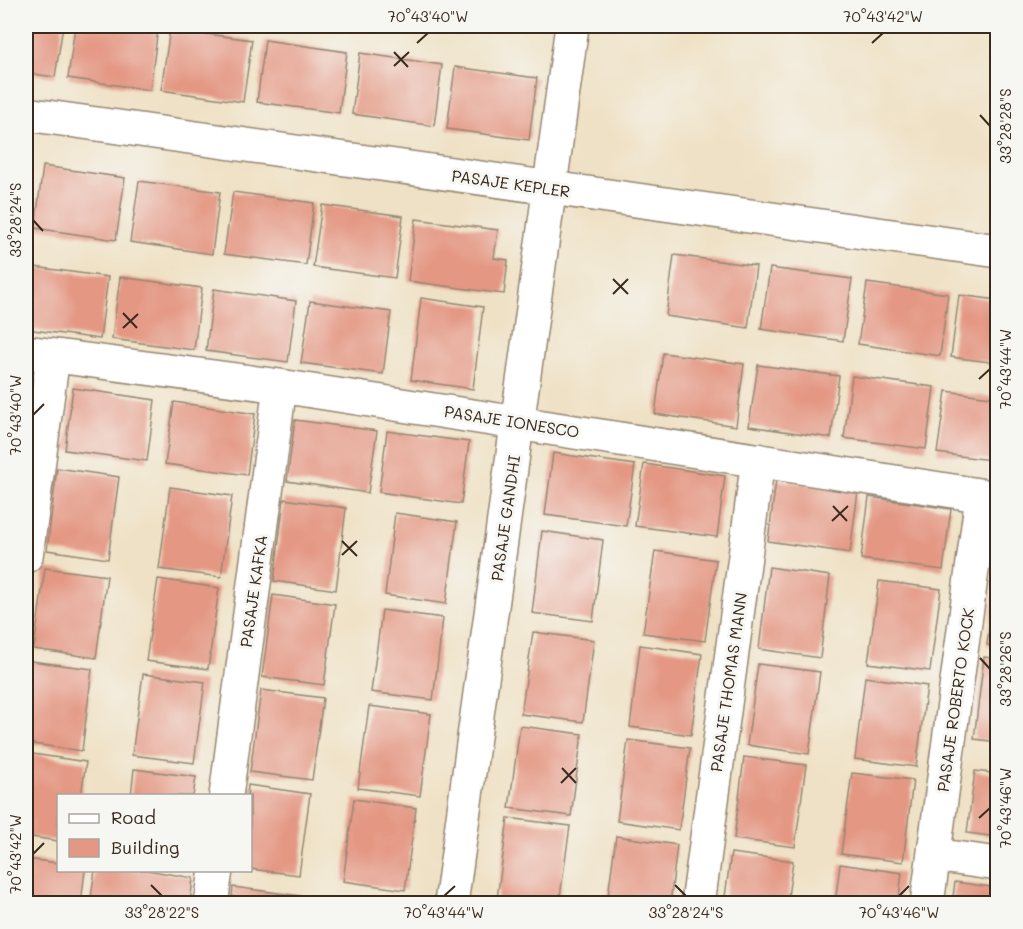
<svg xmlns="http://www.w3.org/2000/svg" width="1023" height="929" font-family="Mali,sans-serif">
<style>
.building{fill:#e49884}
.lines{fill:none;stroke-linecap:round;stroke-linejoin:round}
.street-casing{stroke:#958672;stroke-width:36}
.street{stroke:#fff;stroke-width:33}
.ticks{fill:none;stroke:#3b2a1e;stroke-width:2}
.labels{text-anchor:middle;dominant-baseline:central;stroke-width:6;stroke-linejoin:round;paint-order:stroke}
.street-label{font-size:16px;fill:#3b2a1e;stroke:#f6f6f2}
.neatline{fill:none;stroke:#3b2a1e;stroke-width:2}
.ticks-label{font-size:15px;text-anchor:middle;fill:#3b2a1e}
</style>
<rect width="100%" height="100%" fill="#f6f6f2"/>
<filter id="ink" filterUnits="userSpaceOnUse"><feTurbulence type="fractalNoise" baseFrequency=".0167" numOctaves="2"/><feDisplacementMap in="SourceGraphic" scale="12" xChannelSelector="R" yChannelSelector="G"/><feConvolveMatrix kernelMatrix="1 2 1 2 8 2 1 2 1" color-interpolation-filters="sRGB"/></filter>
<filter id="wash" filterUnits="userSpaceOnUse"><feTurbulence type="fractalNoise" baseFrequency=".008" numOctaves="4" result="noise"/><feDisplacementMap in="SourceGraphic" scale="24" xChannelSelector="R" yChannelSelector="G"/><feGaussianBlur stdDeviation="1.35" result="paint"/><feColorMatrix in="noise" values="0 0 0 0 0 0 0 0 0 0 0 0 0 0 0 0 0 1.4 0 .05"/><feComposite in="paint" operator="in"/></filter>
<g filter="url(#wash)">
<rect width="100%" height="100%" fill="#efe1c5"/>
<g id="blocks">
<path class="building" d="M 26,26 L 63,26 L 55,77 L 26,73 Z
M 75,26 L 142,26 L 158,28 L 150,90 L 68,78 Z
M 170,29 L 252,40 L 243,102 L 161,90 Z
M 265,40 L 347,52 L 339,113 L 257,102 Z
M 360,53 L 442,65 L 434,126 L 352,114 Z
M 455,67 L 537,78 L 529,140 L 447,129 Z
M 43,166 L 125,178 L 116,240 L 35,228 Z
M 139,181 L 220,192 L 212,254 L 130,242 Z
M 233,192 L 314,203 L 306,265 L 224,254 Z
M 322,205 L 403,216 L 395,278 L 313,267 Z
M 416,219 L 498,230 L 494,258 L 508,260 L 504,294 L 408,281 Z
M 674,255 L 756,266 L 748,328 L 666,316 Z
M 27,266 L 108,277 L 100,339 L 26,329 Z
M 770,268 L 852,279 L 843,341 L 761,329 Z
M 120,277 L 202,288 L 194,350 L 112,339 Z
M 867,283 L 948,294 L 940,356 L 858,344 Z
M 214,289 L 296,301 L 288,362 L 206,351 Z
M 959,295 L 998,300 L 998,363 L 951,357 Z
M 421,298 L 483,307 L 473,389 L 411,380 Z
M 310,301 L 391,312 L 383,374 L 301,363 Z
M 663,353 L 744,364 L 736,426 L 655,414 Z
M 758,365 L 839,376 L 831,438 L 749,426 Z
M 852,376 L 934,387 L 926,449 L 844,438 Z
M 73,388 L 155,400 L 147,461 L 65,450 Z
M 946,391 L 998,398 L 998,461 L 937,453 Z
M 174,402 L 255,414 L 247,475 L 165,464 Z
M 295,420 L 377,431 L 368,493 L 287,481 Z
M 387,431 L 469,442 L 461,504 L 379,492 Z
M 553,453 L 635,465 L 626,526 L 545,515 Z
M 644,464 L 725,476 L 717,537 L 635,526 Z
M 57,468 L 119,477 L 108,559 L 47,550 Z
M 776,480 L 858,491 L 850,553 L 768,541 Z
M 170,487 L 232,496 L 221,577 L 159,569 Z
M 869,497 L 951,509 L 943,570 L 861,559 Z
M 284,499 L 346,508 L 336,590 L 274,581 Z
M 395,513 L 457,522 L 446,604 L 385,595 Z
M 542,531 L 603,540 L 593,621 L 532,613 Z
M 655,551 L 716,560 L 705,641 L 643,633 Z
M 769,567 L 830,576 L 820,658 L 759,649 Z
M 45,568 L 107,576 L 96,658 L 34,649 Z
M 158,579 L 219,588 L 208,669 L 146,661 Z
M 996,579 L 998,579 L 998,647 L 987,645 Z
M 879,581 L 941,589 L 930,671 L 868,663 Z
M 273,595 L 335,604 L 324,685 L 262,677 Z
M 382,610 L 443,618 L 433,700 L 371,692 Z
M 533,632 L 594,640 L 583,722 L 521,714 Z
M 640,645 L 702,654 L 691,735 L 630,727 Z
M 984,657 L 998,659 L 998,742 L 974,739 Z
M 31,661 L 92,669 L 82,751 L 26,743 L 26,701 Z
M 758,664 L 820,672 L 809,754 L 747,745 Z
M 143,674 L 205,682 L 194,763 L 132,755 Z
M 865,677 L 927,686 L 916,767 L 855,759 Z
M 261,690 L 323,698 L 312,780 L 250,772 Z
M 369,706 L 431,714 L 420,796 L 358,788 Z
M 520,726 L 582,734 L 571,816 L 509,808 Z
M 628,740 L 690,748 L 679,830 L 617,821 Z
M 26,753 L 86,762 L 81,796 L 58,796 L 58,841 L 26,836 Z
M 744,757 L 806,765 L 795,847 L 734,839 Z
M 134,769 L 196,777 L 193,796 L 131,796 Z
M 975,771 L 998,774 L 998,837 L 967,833 Z
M 852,773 L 913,780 L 903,862 L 841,854 Z
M 248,785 L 310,794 L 299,875 L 250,869 L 250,796 L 247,796 Z
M 354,799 L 416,808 L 405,890 L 343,881 Z
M 508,818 L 570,826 L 559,904 L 528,904 L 497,899 Z
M 616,836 L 677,845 L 670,904 L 607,904 Z
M 731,853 L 793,861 L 787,904 L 724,904 Z
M 26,859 L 58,863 L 58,870 L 85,870 L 81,904 L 26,904 Z
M 840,864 L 902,873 L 898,904 L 835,904 Z
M 95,870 L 147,870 L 193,878 L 190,904 L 90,904 Z
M 955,882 L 998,888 L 998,904 L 952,904 Z
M 233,887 L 315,898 L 314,904 L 231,904 Z
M 325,898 L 354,902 L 354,904 L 325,904 Z"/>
</g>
</g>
<g filter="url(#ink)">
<use href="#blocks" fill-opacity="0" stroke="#958672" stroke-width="1.5"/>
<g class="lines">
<g class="street-casing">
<path id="street" d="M 26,114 L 998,251
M 26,352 L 280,386 L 998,498
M 26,556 L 53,356
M 226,796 L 280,386
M 934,855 L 998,864
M 211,904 L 216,870
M 451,904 L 572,26
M 698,904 L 758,460
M 927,904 L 982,496"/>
</g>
<use href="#street" class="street"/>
</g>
</g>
<path class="ticks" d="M 417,43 L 428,33M 872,43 L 883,33M 394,52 L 408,67M 394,66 L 409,52M 980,115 L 990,126M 33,220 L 43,231M 613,279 L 628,294M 613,294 L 628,279M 123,313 L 137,328M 123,328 L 138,314M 979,379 L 990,369M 33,415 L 44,404M 833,506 L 847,521M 832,521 L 848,506M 342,541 L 357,556M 342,555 L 357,541M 980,658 L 990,669M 562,768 L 576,783M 561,783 L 576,768M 979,818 L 990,808M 33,854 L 44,843M 151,885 L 162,896M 675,885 L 686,896M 444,896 L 455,886M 899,896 L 909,886"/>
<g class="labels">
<g class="street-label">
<text transform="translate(511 183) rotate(8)">PASAJE KEPLER</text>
<text transform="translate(512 421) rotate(9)">PASAJE IONESCO</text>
<text transform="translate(505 518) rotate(-82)">PASAJE GANDHI</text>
<text transform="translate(253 591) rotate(-82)">PASAJE KAFKA</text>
<text transform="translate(728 682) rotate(-82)">PASAJE THOMAS MANN</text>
<text transform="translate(955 700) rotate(-82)">PASAJE ROBERTO KOCK</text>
</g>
</g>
<rect width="1023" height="929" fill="none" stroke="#f6f6f2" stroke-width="66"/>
<rect x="57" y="794" width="195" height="78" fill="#f6f6f2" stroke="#aba49d" stroke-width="1.5"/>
<rect x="69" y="814" width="30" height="9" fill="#ffffff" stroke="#aba49d" stroke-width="1.5"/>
<text x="111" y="824" font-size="18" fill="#3b2a1e">Road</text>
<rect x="69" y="839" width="30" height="18" fill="#e49884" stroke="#aba49d" stroke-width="1.5"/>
<text x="111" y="854" font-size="18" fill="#3b2a1e">Building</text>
<rect x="33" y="33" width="957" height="863" class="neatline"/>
<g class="ticks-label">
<text x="428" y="22">70°43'40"W</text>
<text x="883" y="22">70°43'42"W</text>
<text transform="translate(1006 126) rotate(-90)" y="5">33°28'28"S</text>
<text transform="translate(16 220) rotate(-90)" y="5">33°28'24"S</text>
<text transform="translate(1006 369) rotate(-90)" y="5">70°43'44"W</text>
<text transform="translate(16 415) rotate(-90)" y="5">70°43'40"W</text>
<text transform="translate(1006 669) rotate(-90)" y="5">33°28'26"S</text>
<text transform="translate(1006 808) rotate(-90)" y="5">70°43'46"W</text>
<text transform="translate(16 854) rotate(-90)" y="5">70°43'42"W</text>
<text x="162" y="918">33°28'22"S</text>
<text x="444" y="918">70°43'44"W</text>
<text x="686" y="918">33°28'24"S</text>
<text x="899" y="918">70°43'46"W</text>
</g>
</svg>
